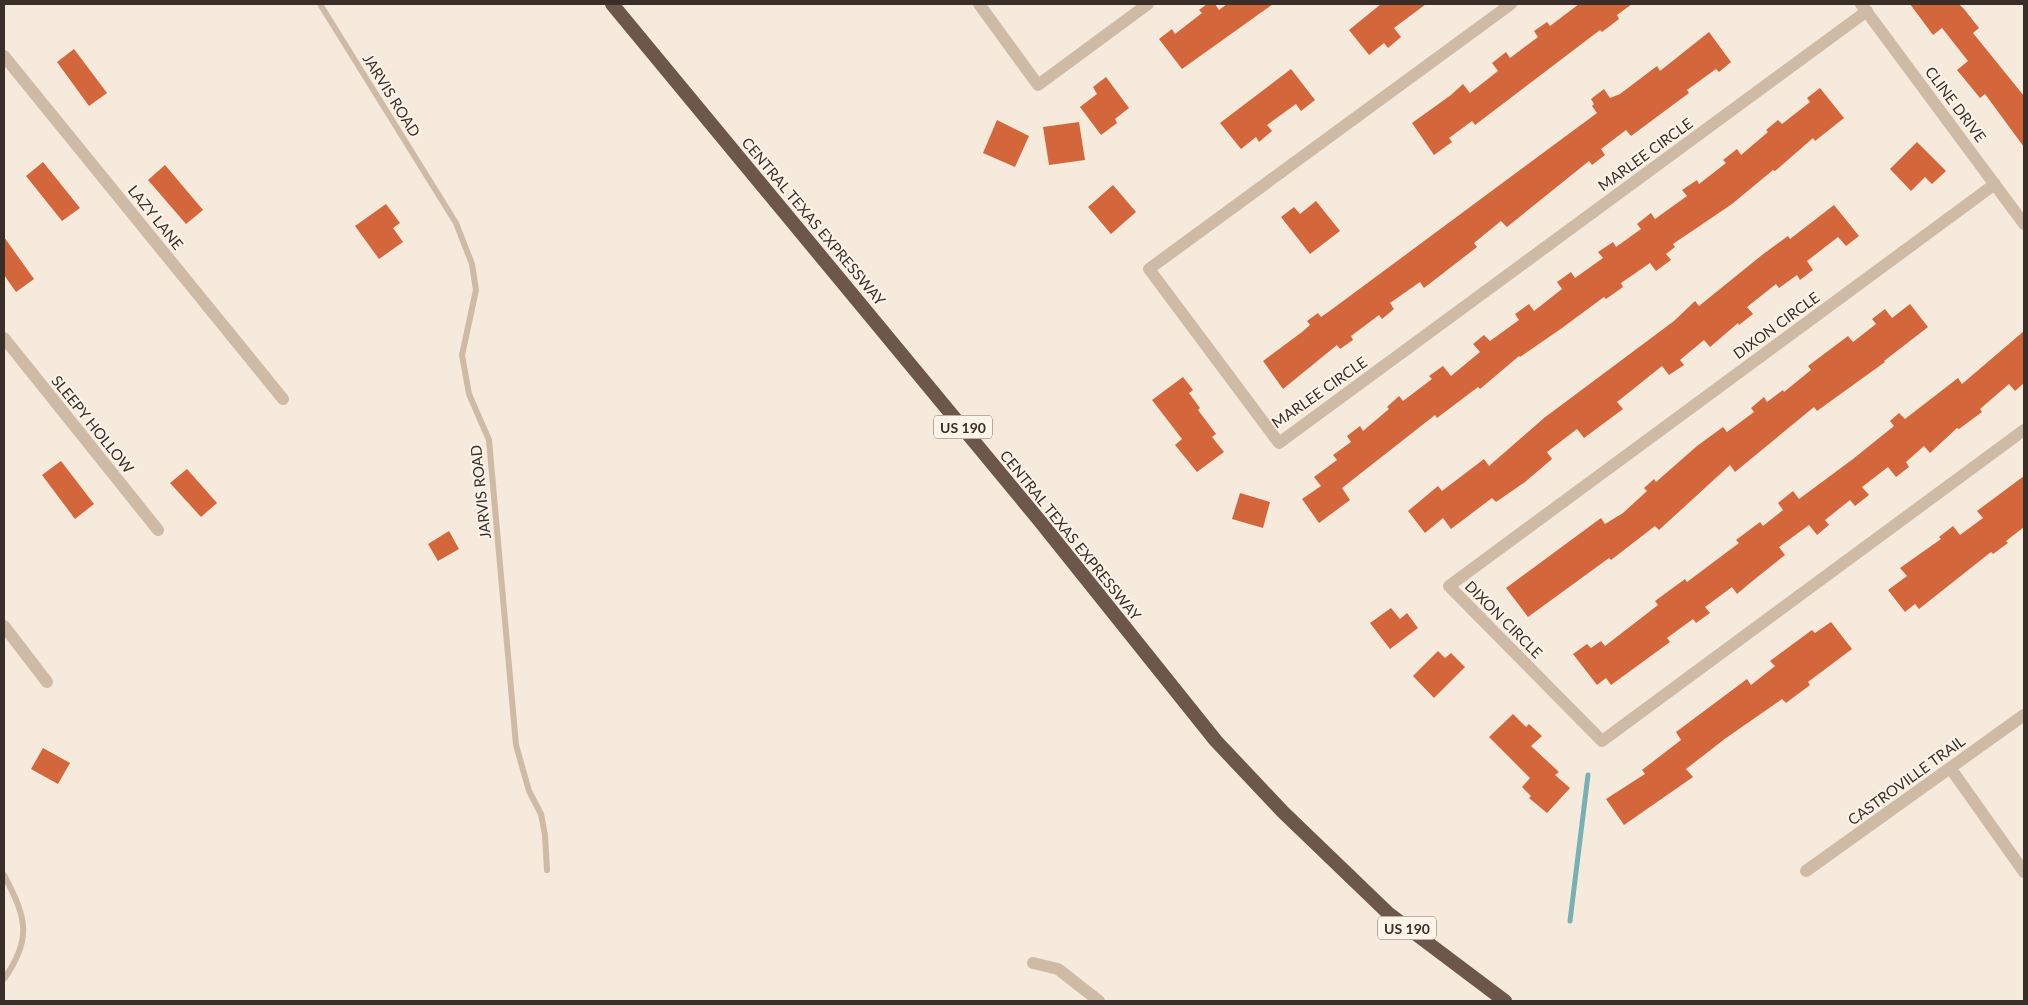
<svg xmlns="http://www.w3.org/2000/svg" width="2028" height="1005" font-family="Lato,sans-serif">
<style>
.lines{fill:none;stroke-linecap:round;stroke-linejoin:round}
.stream{stroke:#77b1b6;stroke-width:5}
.building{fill:#d4663b}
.service{stroke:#cfbaa6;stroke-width:6}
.minor{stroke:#cfbaa6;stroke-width:12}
.trunk{stroke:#6d574a;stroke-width:14}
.labels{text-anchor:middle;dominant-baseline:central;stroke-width:4;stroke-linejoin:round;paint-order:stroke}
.shield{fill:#fcf4e9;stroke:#746962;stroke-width:1}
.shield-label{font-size:14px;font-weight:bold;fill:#3a2e28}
.street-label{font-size:15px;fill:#3a2e28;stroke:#fcf4e9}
</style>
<rect width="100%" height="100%" fill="#f5eadc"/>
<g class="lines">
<path class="stream" d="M 1570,921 L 1588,775"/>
</g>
<path class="building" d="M 1207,4 L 1215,4 L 1219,10 L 1227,4 L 1273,4 L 1182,69 L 1159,39 L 1172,29 L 1175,34 L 1202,13 L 1199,10 Z
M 1381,4 L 1426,4 L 1394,28 L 1401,37 L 1388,48 L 1384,43 L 1369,55 L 1349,30 Z
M 1579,4 L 1632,4 L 1617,15 L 1619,19 L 1602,32 L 1600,30 L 1475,125 L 1472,121 L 1449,138 L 1452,142 L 1434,155 L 1412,123 L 1451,95 L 1463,84 L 1470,93 L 1498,71 L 1492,63 L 1506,52 L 1510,58 L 1538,37 L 1534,31 L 1547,22 L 1550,26 Z
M 1910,4 L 1959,4 L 1964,9 L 1979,28 L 1973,33 L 2024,96 L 2024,147 L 1985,94 L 1980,98 L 1957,70 L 1968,61 L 1942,28 L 1933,35 Z
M 1709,32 L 1731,62 L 1719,72 L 1716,69 L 1687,90 L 1689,93 L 1631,136 L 1626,130 L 1601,149 L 1605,155 L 1592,165 L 1589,161 L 1507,227 L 1501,221 L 1474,243 L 1477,247 L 1424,288 L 1420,282 L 1390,303 L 1394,309 L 1382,319 L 1379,315 L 1351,336 L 1353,340 L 1340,349 L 1337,345 L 1283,389 L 1263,361 L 1302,332 L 1310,325 L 1307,321 L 1318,313 L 1321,317 L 1331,310 L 1597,113 L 1592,106 L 1594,104 L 1591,99 L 1604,89 L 1610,98 L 1620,94 L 1657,66 L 1660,71 Z
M 74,49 L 107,93 L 89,106 L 57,62 Z
M 1291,69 L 1315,100 L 1301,111 L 1296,104 L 1267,125 L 1272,131 L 1259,142 L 1256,137 L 1241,149 L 1220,123 Z
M 1106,77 L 1129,108 L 1115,119 L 1117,123 L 1101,135 L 1080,107 L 1097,94 L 1093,87 Z
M 1820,88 L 1844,118 L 1815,141 L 1813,138 L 1775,171 L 1773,170 L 1732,204 L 1673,244 L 1675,247 L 1666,254 L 1671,260 L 1656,271 L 1650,263 L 1621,283 L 1623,287 L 1606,299 L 1604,297 L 1562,328 L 1520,357 L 1519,356 L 1480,389 L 1478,387 L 1437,418 L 1435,415 L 1342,488 L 1350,500 L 1319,523 L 1302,499 L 1321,486 L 1314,477 L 1337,460 L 1333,455 L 1351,442 L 1347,436 L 1360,426 L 1363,431 L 1389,409 L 1387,407 L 1399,396 L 1403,401 L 1432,379 L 1429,376 L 1443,366 L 1451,376 L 1480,352 L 1473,344 L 1484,335 L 1490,341 L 1519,320 L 1515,314 L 1529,304 L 1534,311 L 1562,289 L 1557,282 L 1571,272 L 1575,278 L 1603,258 L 1598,252 L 1613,242 L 1616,247 L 1641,229 L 1637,224 L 1651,213 L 1655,219 L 1687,196 L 1682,190 L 1697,180 L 1699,184 L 1726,163 L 1723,160 L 1737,149 L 1741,155 L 1768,132 L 1766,130 L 1778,120 L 1782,124 L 1810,102 L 1807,98 Z
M 997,120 L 1029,136 L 1015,167 L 983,153 Z
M 1079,122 L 1085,160 L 1049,165 L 1043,127 Z
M 1917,142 L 1946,171 L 1932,184 L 1925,177 L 1911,191 L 1890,169 Z
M 43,162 L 80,208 L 62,221 L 26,176 Z
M 165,165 L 203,210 L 186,224 L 148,180 Z
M 1113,185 L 1136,212 L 1111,234 L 1088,207 Z
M 1316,201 L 1340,231 L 1310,254 L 1281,217 L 1294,207 L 1300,214 Z
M 386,204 L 400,223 L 393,228 L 403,242 L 379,259 L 355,226 Z
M 1834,205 L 1859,236 L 1846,246 L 1838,237 L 1807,261 L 1813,270 L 1800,280 L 1797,275 L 1779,288 L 1776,284 L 1747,307 L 1753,314 L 1739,325 L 1738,323 L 1710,347 L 1704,340 L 1680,360 L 1684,365 L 1669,375 L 1662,366 L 1617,402 L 1623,409 L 1584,438 L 1577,429 L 1547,452 L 1552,459 L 1525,482 L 1496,502 L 1492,498 L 1451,529 L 1443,518 L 1425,533 L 1408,511 L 1438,486 L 1442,491 L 1484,459 L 1489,466 L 1544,418 L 1674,321 L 1695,301 L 1699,306 L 1762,255 L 1788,236 L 1790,239 Z
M 4,237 L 34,279 L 16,292 L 4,275 Z
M 1910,304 L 1928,327 L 1884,361 L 1885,362 L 1817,411 L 1814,407 L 1735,472 L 1730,465 L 1659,530 L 1655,526 L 1611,560 L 1609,558 L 1528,617 L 1506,588 L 1601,518 L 1605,524 L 1623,513 L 1647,491 L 1644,488 L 1654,479 L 1656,482 L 1697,446 L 1723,427 L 1727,432 L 1754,412 L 1751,408 L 1764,397 L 1767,402 L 1783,390 L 1784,392 L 1811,370 L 1808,366 L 1848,336 L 1853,342 L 1876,324 L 1872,319 L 1885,309 L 1892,318 Z
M 2024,331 L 2024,383 L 2015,391 L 2009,384 L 1980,409 L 1982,412 L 1959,429 L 1957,428 L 1930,453 L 1924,446 L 1906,462 L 1909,467 L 1896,477 L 1888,467 L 1862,487 L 1869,495 L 1855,506 L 1850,500 L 1825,520 L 1829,525 L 1817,535 L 1809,525 L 1779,547 L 1785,555 L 1750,583 L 1737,594 L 1732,587 L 1705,607 L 1710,613 L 1696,623 L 1693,619 L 1667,638 L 1670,642 L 1611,685 L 1606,678 L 1597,685 L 1573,654 L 1587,644 L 1591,648 L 1601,641 L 1605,646 L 1658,605 L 1655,601 L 1685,579 L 1687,582 L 1739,543 L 1736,540 L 1760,522 L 1763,526 L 1783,510 L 1778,503 L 1793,491 L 1799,499 L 1853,459 L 1894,426 L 1890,421 L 1899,413 L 1905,419 L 1958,378 L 1962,384 Z
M 1183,377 L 1193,390 L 1189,393 L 1200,408 L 1198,410 L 1216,434 L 1212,437 L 1224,452 L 1197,472 L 1175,445 L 1182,439 L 1152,400 Z
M 61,461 L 94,504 L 75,519 L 42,475 Z
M 187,469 L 217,503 L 201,517 L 170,483 Z
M 2024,476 L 2024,527 L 2006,541 L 2008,543 L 1993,554 L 1991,552 L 1919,609 L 1915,604 L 1905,612 L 1888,590 L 1907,576 L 1900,568 L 1941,539 L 1939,537 L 1953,526 L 1960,535 L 1983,518 L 1977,511 Z
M 1240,493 L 1270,502 L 1263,528 L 1232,519 Z
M 449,531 L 459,549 L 438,561 L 428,544 Z
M 1391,608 L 1400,619 L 1407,613 L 1418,628 L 1390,649 L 1370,623 Z
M 1831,622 L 1852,649 L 1808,682 L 1810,685 L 1786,703 L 1782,699 L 1726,738 L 1686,769 L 1693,777 L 1624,825 L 1606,799 L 1645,774 L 1642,770 L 1681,740 L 1676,732 L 1747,679 L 1751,685 L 1775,666 L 1770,661 L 1812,630 L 1815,633 Z
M 1438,651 L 1445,658 L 1451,653 L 1465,667 L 1434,698 L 1413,676 Z
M 1513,714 L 1526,727 L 1529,724 L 1542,736 L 1531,746 L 1559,772 L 1555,775 L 1570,788 L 1547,813 L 1529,798 L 1531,796 L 1522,787 L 1530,778 L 1489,737 Z
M 43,748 L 70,763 L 58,784 L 31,769 Z"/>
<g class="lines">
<path class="service" d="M 320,4 L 456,223 L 472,264 L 476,290 L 462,355 L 469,394 L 489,440 L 516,745 L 529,791 L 541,814 L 545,835 L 547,870
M 4,875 C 26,917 33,938 4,979"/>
<path class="minor" d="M 979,4 L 1038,85 L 1148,4
M 1511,4 L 1149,269 L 1279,443 L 1867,11
M 1861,4 L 2024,224
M 4,56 L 283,399
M 1995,184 L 1449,586 L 1602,741 L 2024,430
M 4,338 L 158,530
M 4,626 L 47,682
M 1951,769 L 2024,872
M 1806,871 L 2024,715
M 1033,963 L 1058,969 L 1099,1001"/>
<path class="trunk" d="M 612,4 L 1039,520 L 1216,741 L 1283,812 L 1388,913 L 1505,1001"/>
</g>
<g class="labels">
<g class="shield">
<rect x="934" y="415.5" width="58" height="23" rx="4"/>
<rect x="1378" y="916.5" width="58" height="23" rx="4"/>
</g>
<g class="shield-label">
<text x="963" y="427">US 190</text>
<text x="1407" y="928">US 190</text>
</g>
<g class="street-label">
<text transform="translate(392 95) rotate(58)">JARVIS ROAD</text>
<text transform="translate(1956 104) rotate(53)">CLINE DRIVE</text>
<text transform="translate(1645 154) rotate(-36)">MARLEE CIRCLE</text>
<text transform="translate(156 217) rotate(51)">LAZY LANE</text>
<text transform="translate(814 221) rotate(50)">CENTRAL TEXAS EXPRESSWAY</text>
<text transform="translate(1776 325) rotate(-36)">DIXON CIRCLE</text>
<text transform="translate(1319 392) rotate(-35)">MARLEE CIRCLE</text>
<text transform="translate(93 424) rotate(51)">SLEEPY HOLLOW</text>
<text transform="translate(480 492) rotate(-96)">JARVIS ROAD</text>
<text transform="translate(1071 535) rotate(51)">CENTRAL TEXAS EXPRESSWAY</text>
<text transform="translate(1504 619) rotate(45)">DIXON CIRCLE</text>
<text transform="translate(1906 780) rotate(-36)">CASTROVILLE TRAIL</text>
</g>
</g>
<rect width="2028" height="1005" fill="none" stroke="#3a2e28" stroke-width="10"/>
</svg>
